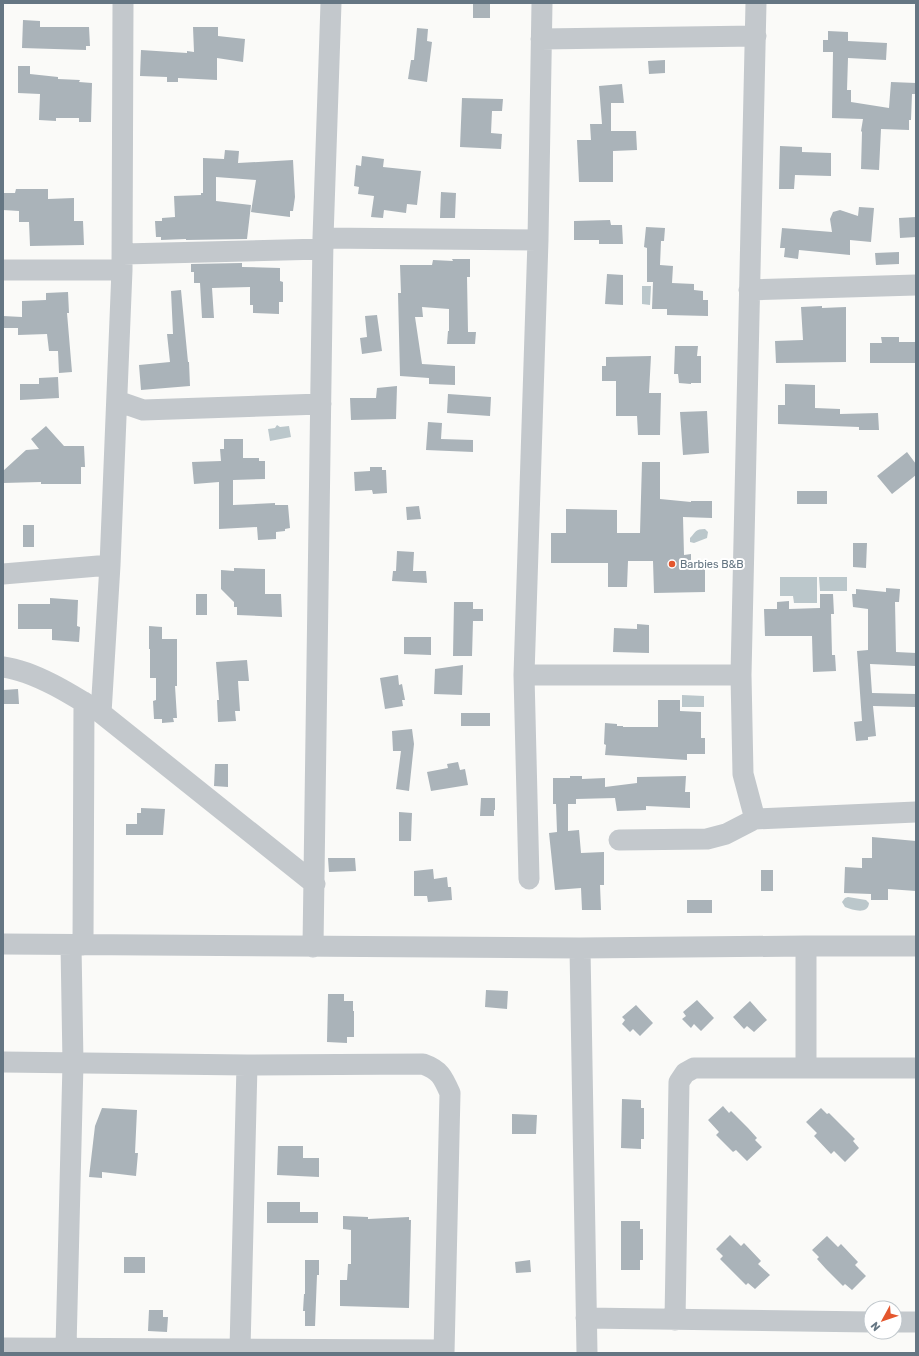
<svg xmlns="http://www.w3.org/2000/svg" width="919" height="1356" font-family="Rubik,sans-serif">
<style>
.water{fill:#bbc7cb}
.building{fill:#aab3b9}
.lines{fill:none;stroke-linecap:round;stroke-linejoin:round}
.minor{stroke:#c3c8cc;stroke-width:21}
.poi-dot{fill:#e4572e;stroke:#fff;stroke-width:1.5}
.labels{text-anchor:middle;dominant-baseline:central;stroke-width:4;stroke-linejoin:round;paint-order:stroke}
.poi-label{font-size:11px;fill:#657683;stroke:#fff;text-anchor:start}
</style>
<rect width="100%" height="100%" fill="#fafaf8"/>
<path class="water" d="M 642,286 L 651,286 L 650,305 L 642,304 Z
M 277,425 L 280,427 L 289,426 L 291,437 L 270,441 L 268,429 L 275,428 Z
M 705,529 L 708,532 L 707,538 L 694,543 L 690,542 L 690,538 C 696,532 695,529 705,529 Z
M 780,577 L 817,577 L 817,603 L 794,603 L 793,596 L 780,596 Z
M 819,577 L 847,577 L 847,591 L 820,591 Z
M 682,695 L 704,696 L 704,707 L 682,707 Z
M 848,897 L 866,900 L 869,903 C 868,915 853,910 845,907 L 842,902 L 845,898 Z"/>
<path class="building" d="M 473,3 L 490,3 L 490,18 L 473,18 Z
M 23,20 L 40,21 L 40,27 L 89,27 L 90,46 L 86,46 L 86,50 L 22,48 Z
M 193,27 L 218,27 L 218,36 L 245,39 L 243,62 L 217,58 L 217,80 L 178,78 L 178,82 L 167,82 L 167,77 L 140,76 L 141,50 L 187,53 L 187,51 L 194,52 Z
M 417,28 L 428,29 L 427,41 L 432,42 L 427,82 L 408,79 L 411,60 L 414,60 Z
M 828,31 L 848,32 L 848,41 L 887,43 L 886,60 L 848,58 L 847,90 L 851,90 L 851,102 L 889,108 L 891,82 L 916,83 L 916,94 L 912,94 L 911,120 L 909,120 L 909,130 L 881,129 L 879,170 L 861,169 L 862,132 L 861,131 L 863,119 L 832,118 L 833,52 L 823,52 L 823,40 L 828,40 Z
M 665,60 L 665,73 L 649,74 L 648,61 Z
M 18,66 L 30,66 L 30,74 L 58,77 L 58,79 L 80,80 L 79,82 L 92,83 L 91,122 L 79,122 L 79,118 L 56,118 L 56,121 L 39,120 L 40,94 L 18,93 Z
M 622,84 L 624,103 L 611,103 L 611,131 L 636,131 L 637,150 L 613,151 L 613,182 L 579,182 L 577,140 L 591,140 L 590,124 L 602,124 L 599,86 Z
M 462,98 L 503,99 L 502,111 L 492,111 L 491,133 L 502,134 L 501,149 L 460,147 Z
M 780,146 L 802,147 L 802,152 L 831,153 L 831,176 L 795,175 L 794,189 L 779,189 Z
M 225,150 L 239,151 L 238,163 L 293,160 L 295,197 L 293,211 L 290,211 L 290,217 L 251,212 L 256,180 L 216,177 L 216,201 L 251,205 L 247,239 L 186,240 L 186,239 L 161,240 L 161,237 L 156,237 L 155,221 L 162,221 L 162,218 L 175,217 L 174,196 L 201,195 L 201,193 L 203,193 L 203,158 L 224,159 Z
M 362,156 L 384,159 L 383,167 L 421,171 L 417,205 L 407,204 L 406,213 L 384,210 L 383,218 L 371,217 L 374,196 L 358,194 L 359,187 L 354,186 L 356,165 L 361,166 Z
M 16,189 L 48,189 L 48,199 L 74,198 L 74,221 L 83,221 L 84,245 L 30,246 L 29,222 L 19,222 L 19,211 L 3,210 L 3,193 L 15,193 Z
M 441,192 L 456,193 L 455,218 L 440,218 Z
M 859,207 L 874,208 L 871,242 L 850,240 L 850,255 L 799,250 L 798,259 L 784,257 L 785,248 L 780,248 L 782,228 L 832,232 L 830,219 L 833,212 L 840,210 L 858,216 Z
M 916,217 L 916,237 L 900,238 L 899,218 Z
M 610,220 L 611,225 L 622,225 L 623,244 L 599,244 L 599,240 L 574,240 L 574,221 Z
M 646,227 L 665,228 L 664,241 L 661,241 L 660,265 L 673,266 L 672,283 L 694,284 L 694,290 L 703,291 L 703,300 L 708,300 L 708,316 L 667,315 L 667,309 L 652,309 L 653,282 L 647,282 L 647,248 L 644,247 Z
M 899,252 L 899,264 L 876,265 L 875,253 Z
M 452,259 L 470,259 L 470,277 L 467,277 L 468,332 L 476,332 L 475,344 L 447,344 L 448,331 L 449,331 L 449,309 L 422,307 L 423,317 L 415,317 L 422,364 L 455,366 L 455,385 L 429,384 L 429,378 L 400,376 L 398,293 L 401,293 L 400,265 L 432,265 L 433,260 L 453,261 Z
M 242,263 L 242,267 L 280,268 L 280,281 L 283,282 L 283,302 L 279,302 L 279,314 L 253,313 L 253,305 L 250,305 L 250,287 L 212,288 L 214,318 L 202,318 L 200,283 L 194,283 L 194,272 L 191,272 L 191,264 Z
M 607,274 L 623,275 L 623,305 L 605,304 Z
M 181,290 L 188,362 L 189,362 L 190,386 L 141,390 L 139,365 L 170,362 L 167,334 L 173,334 L 171,291 Z
M 68,292 L 69,313 L 67,313 L 72,372 L 59,373 L 58,351 L 49,351 L 47,334 L 18,335 L 18,328 L 3,328 L 3,316 L 22,317 L 22,301 L 46,300 L 46,293 Z
M 822,306 L 822,308 L 846,307 L 846,362 L 776,363 L 775,341 L 803,340 L 801,307 Z
M 377,315 L 382,351 L 362,354 L 360,338 L 367,337 L 365,316 Z
M 881,337 L 899,337 L 899,342 L 916,342 L 916,363 L 870,363 L 870,343 L 882,343 Z
M 675,346 L 698,346 L 697,356 L 701,356 L 701,383 L 691,383 L 691,384 L 679,383 L 678,374 L 674,374 Z
M 651,356 L 649,393 L 661,393 L 660,435 L 638,435 L 637,416 L 616,416 L 616,381 L 602,381 L 602,366 L 606,366 L 606,357 Z
M 58,377 L 59,398 L 20,400 L 20,384 L 39,384 L 39,378 Z
M 785,384 L 815,385 L 815,408 L 840,409 L 840,414 L 878,413 L 879,430 L 859,430 L 859,427 L 778,424 L 778,405 L 785,405 Z
M 397,386 L 396,419 L 351,420 L 350,398 L 376,398 L 377,388 Z
M 448,394 L 491,397 L 490,416 L 447,413 Z
M 707,411 L 709,453 L 683,455 L 680,412 Z
M 428,422 L 442,423 L 441,439 L 473,440 L 473,452 L 426,450 Z
M 46,426 L 64,446 L 84,446 L 85,467 L 81,467 L 81,484 L 41,484 L 41,482 L 3,483 L 3,471 L 26,450 L 39,449 L 31,439 Z
M 224,439 L 243,439 L 243,458 L 259,458 L 259,461 L 265,461 L 265,479 L 233,480 L 233,505 L 275,503 L 275,505 L 288,505 L 290,528 L 285,529 L 285,531 L 276,532 L 276,539 L 258,540 L 257,527 L 219,529 L 219,482 L 194,484 L 192,462 L 221,461 L 220,449 L 224,449 Z
M 907,452 L 916,464 L 916,475 L 892,494 L 877,476 Z
M 642,462 L 660,462 L 660,499 L 691,502 L 691,501 L 712,501 L 712,518 L 683,517 L 684,555 L 691,554 L 691,568 L 705,568 L 705,592 L 654,593 L 653,561 L 628,561 L 627,587 L 608,587 L 608,563 L 551,563 L 551,533 L 566,533 L 566,509 L 617,510 L 617,533 L 640,533 Z
M 370,467 L 382,467 L 382,470 L 386,470 L 387,493 L 373,494 L 372,490 L 355,491 L 354,472 L 370,471 Z
M 797,491 L 827,491 L 827,504 L 797,504 Z
M 419,506 L 421,519 L 407,520 L 406,507 Z
M 23,525 L 34,525 L 34,547 L 23,547 Z
M 853,543 L 867,543 L 866,568 L 853,567 Z
M 397,551 L 414,552 L 413,571 L 426,571 L 427,583 L 392,581 L 393,571 L 396,571 Z
M 234,568 L 265,569 L 265,594 L 281,594 L 282,617 L 237,615 L 237,607 L 234,607 L 234,602 L 221,589 L 221,570 L 234,571 Z
M 886,588 L 900,589 L 899,602 L 895,602 L 896,652 L 916,653 L 916,666 L 870,664 L 872,693 L 916,694 L 916,707 L 873,706 L 876,736 L 868,737 L 868,740 L 856,741 L 854,722 L 862,721 L 857,651 L 868,650 L 868,609 L 853,607 L 852,594 L 856,594 L 856,589 L 886,592 Z
M 196,594 L 207,594 L 207,615 L 196,615 Z
M 820,594 L 833,594 L 834,614 L 831,614 L 832,655 L 835,655 L 836,671 L 813,672 L 812,636 L 765,636 L 764,609 L 777,609 L 777,602 L 789,601 L 789,609 L 820,608 Z
M 50,598 L 78,600 L 77,626 L 80,627 L 79,642 L 52,640 L 52,629 L 18,629 L 18,604 L 50,604 Z
M 454,602 L 473,602 L 473,609 L 483,609 L 483,621 L 473,621 L 472,656 L 453,656 Z
M 637,624 L 649,625 L 649,653 L 613,652 L 614,628 L 637,629 Z
M 149,626 L 162,627 L 162,639 L 177,639 L 177,686 L 175,686 L 177,718 L 173,718 L 174,722 L 162,723 L 162,719 L 154,719 L 153,701 L 156,700 L 156,678 L 150,678 L 150,649 L 149,649 Z
M 404,637 L 431,637 L 431,655 L 404,654 Z
M 247,660 L 249,681 L 238,681 L 240,711 L 235,711 L 236,721 L 218,722 L 217,700 L 219,700 L 216,662 Z
M 463,665 L 462,695 L 434,694 L 435,669 Z
M 398,675 L 399,685 L 402,684 L 405,700 L 402,700 L 403,706 L 385,709 L 380,678 Z
M 18,689 L 19,704 L 3,704 L 3,690 Z
M 658,700 L 680,700 L 680,711 L 701,712 L 701,738 L 705,738 L 705,754 L 687,754 L 687,760 L 605,755 L 606,745 L 604,744 L 605,723 L 617,724 L 617,726 L 623,726 L 623,727 L 658,727 Z
M 461,713 L 490,713 L 490,726 L 461,726 Z
M 412,729 L 414,744 L 409,791 L 396,789 L 401,751 L 393,751 L 392,731 Z
M 458,762 L 460,770 L 465,769 L 468,785 L 431,791 L 427,772 L 448,768 L 447,764 Z
M 215,764 L 228,764 L 228,787 L 214,786 Z
M 570,776 L 582,776 L 582,779 L 605,778 L 605,787 L 637,783 L 637,777 L 686,776 L 685,792 L 690,792 L 690,808 L 646,806 L 646,810 L 617,811 L 615,798 L 576,799 L 576,804 L 568,804 L 568,831 L 579,830 L 581,853 L 604,852 L 604,885 L 600,885 L 601,910 L 582,910 L 581,888 L 555,890 L 549,833 L 557,832 L 556,804 L 553,804 L 553,778 L 570,778 Z
M 481,798 L 495,798 L 495,810 L 494,810 L 494,816 L 480,816 Z
M 141,808 L 165,809 L 163,835 L 126,835 L 126,824 L 137,824 L 137,813 L 141,813 Z
M 399,812 L 412,813 L 411,841 L 399,841 Z
M 872,837 L 916,841 L 916,891 L 888,889 L 888,900 L 871,900 L 871,894 L 844,893 L 845,867 L 862,868 L 862,858 L 872,858 Z
M 328,858 L 355,858 L 356,871 L 329,872 Z
M 433,869 L 434,879 L 447,877 L 448,887 L 451,887 L 452,900 L 428,902 L 427,896 L 414,896 L 414,871 Z
M 761,870 L 773,870 L 773,891 L 761,891 Z
M 687,900 L 712,900 L 712,913 L 687,913 Z
M 486,990 L 508,991 L 507,1009 L 485,1007 Z
M 328,994 L 344,994 L 344,1001 L 353,1001 L 353,1011 L 354,1011 L 354,1037 L 347,1037 L 347,1043 L 327,1042 Z
M 697,1000 L 714,1018 L 701,1031 L 694,1024 L 691,1028 L 682,1019 L 686,1016 L 683,1012 Z
M 750,1001 L 767,1020 L 754,1032 L 747,1026 L 744,1029 L 733,1017 Z
M 636,1005 L 653,1023 L 640,1036 L 633,1029 L 630,1032 L 622,1024 L 625,1020 L 622,1017 Z
M 622,1099 L 641,1100 L 641,1108 L 644,1108 L 644,1139 L 641,1139 L 641,1149 L 621,1148 Z
M 723,1106 L 729,1113 L 731,1111 L 748,1128 L 757,1138 L 755,1140 L 762,1147 L 747,1161 L 736,1150 L 733,1152 L 716,1135 L 719,1132 L 708,1120 Z
M 102,1108 L 137,1110 L 135,1153 L 138,1153 L 136,1176 L 102,1172 L 102,1178 L 89,1177 L 95,1126 Z
M 821,1108 L 827,1114 L 829,1113 L 855,1139 L 853,1141 L 859,1148 L 845,1162 L 834,1151 L 831,1154 L 814,1136 L 817,1133 L 806,1122 Z
M 512,1114 L 537,1115 L 536,1134 L 512,1134 Z
M 278,1146 L 303,1146 L 303,1158 L 319,1158 L 319,1177 L 277,1175 Z
M 267,1202 L 300,1202 L 300,1212 L 318,1212 L 318,1223 L 267,1223 Z
M 343,1216 L 368,1217 L 368,1219 L 409,1217 L 409,1220 L 411,1220 L 409,1308 L 340,1306 L 340,1280 L 347,1280 L 348,1264 L 351,1264 L 351,1230 L 343,1229 Z
M 621,1221 L 640,1221 L 640,1229 L 643,1229 L 643,1260 L 640,1260 L 640,1270 L 621,1270 Z
M 730,1235 L 741,1246 L 744,1243 L 761,1261 L 758,1264 L 770,1275 L 755,1289 L 748,1283 L 746,1285 L 720,1259 L 723,1256 L 716,1249 Z
M 827,1236 L 838,1247 L 841,1244 L 858,1262 L 855,1265 L 866,1276 L 852,1290 L 845,1284 L 843,1286 L 826,1269 L 817,1259 L 819,1257 L 812,1250 Z
M 124,1257 L 145,1257 L 145,1273 L 124,1273 Z
M 305,1260 L 319,1260 L 319,1275 L 317,1275 L 315,1326 L 305,1326 L 305,1311 L 303,1311 L 304,1294 L 305,1294 Z
M 530,1260 L 531,1272 L 516,1273 L 515,1262 Z
M 149,1310 L 163,1310 L 163,1317 L 168,1317 L 167,1332 L 148,1331 Z"/>
<g class="lines">
<path class="minor" d="M 541,39 L 756,36
M 323,238 L 538,240
M 123,254 L 323,249
M 3,270 L 122,270
M 749,290 L 916,285
M 117,401 L 143,410 L 321,404
M 3,574 L 110,565
M 3,667 C 35,671 74,696 101,713 L 315,884
M 524,675 L 741,675
M 101,713 L 110,565 L 122,270 L 123,3
M 755,819 L 743,774 L 741,675 L 756,3
M 619,840 L 707,839 L 726,834 L 755,819 L 916,812
M 529,879 L 524,675 L 538,240 L 542,3
M 3,944 L 580,948 L 806,946 L 916,946
M 83,945 L 84,702
M 806,946 L 806,1068
M 313,947 L 323,238 L 331,3
M 580,948 L 587,1353
M 3,1062 L 247,1065 L 423,1064 C 440,1070 443,1077 450,1093 L 444,1353
M 586,1318 L 871,1322
M 675,1320 L 679,1082 L 685,1073 L 694,1068 L 916,1068
M 895,1322 L 916,1322
M 3,1348 L 444,1350
M 66,1348 L 73,1063 L 71,945
M 240,1349 L 247,1065"/>
</g>
<circle class="poi-dot" cx="672" cy="564" r="4"/>
<g class="labels">
<g class="poi-label">
<text x="680" y="564">Barbies B&amp;B</text>
</g>
</g>
<rect width="919" height="1356" fill="none" stroke="#657683" stroke-width="8"/>
<g transform="translate(883 1320) rotate(230)"><circle r="19" fill="#ffffff" stroke="#c1c8cd"/>
<path d="M0-3L7 15L0 10L-7 15Z" fill="#e4572e"/>
<text y="-6" font-size="11" font-weight="bold" text-anchor="middle" fill="#657683">N</text>
</g>
</svg>
